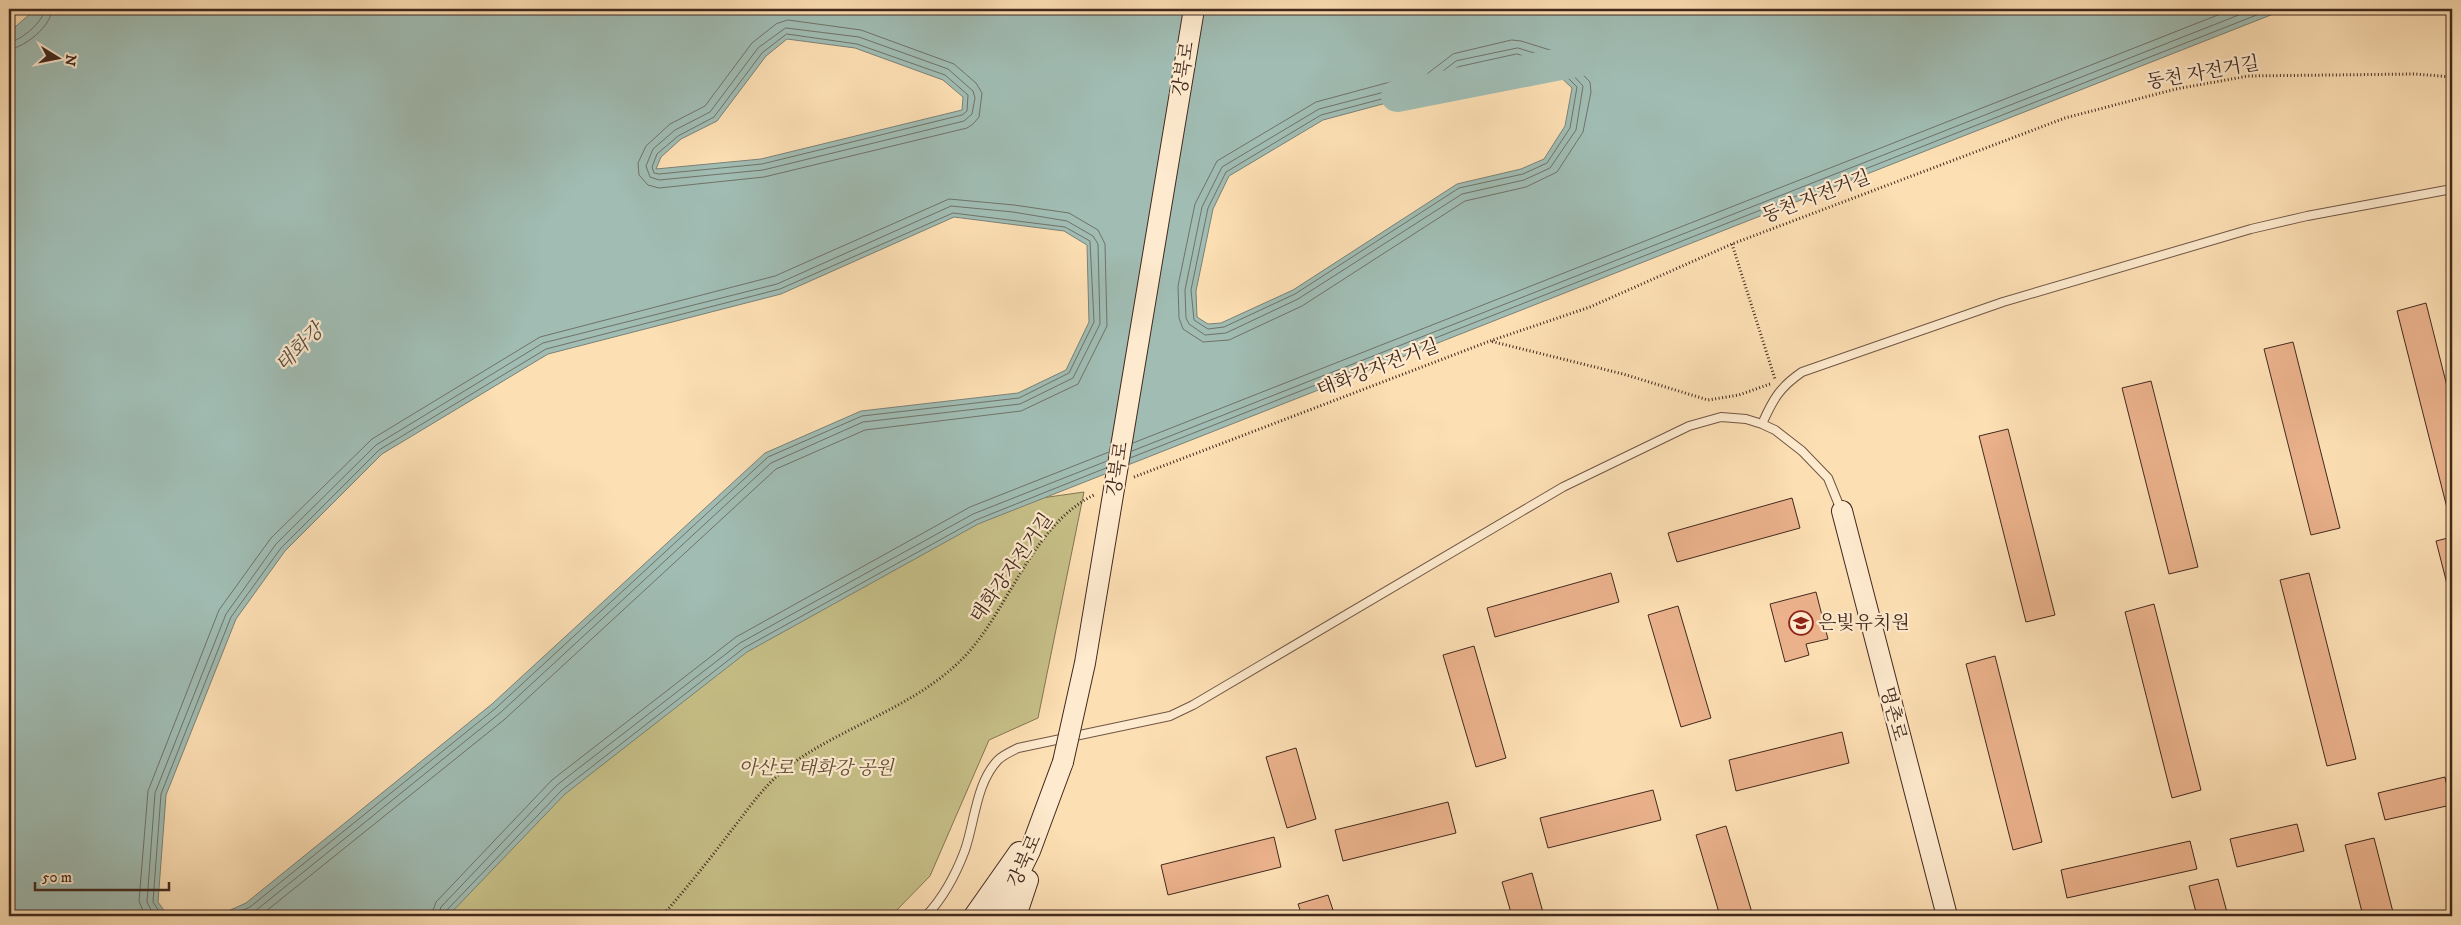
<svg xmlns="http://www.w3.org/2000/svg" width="2461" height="925" font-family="'IM FELL DW Pica','Noto Serif KR',serif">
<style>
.green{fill:#c7c088;stroke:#847453}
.water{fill:#a0bcb3;stroke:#7a8177;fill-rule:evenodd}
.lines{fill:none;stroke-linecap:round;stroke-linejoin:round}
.shore{stroke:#707268;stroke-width:1}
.river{stroke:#a0bcb3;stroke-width:32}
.building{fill:#ebb28c;stroke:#41291e}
.lane-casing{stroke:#705644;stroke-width:10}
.secondary-casing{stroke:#41291e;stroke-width:22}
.path{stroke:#41291e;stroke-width:3;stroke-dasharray:1 2.5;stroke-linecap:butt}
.lane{stroke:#feeace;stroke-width:8}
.secondary{stroke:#feeace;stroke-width:20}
.secondary-bridge-casing{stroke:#41291e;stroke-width:22;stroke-linecap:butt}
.secondary-bridge{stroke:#feeace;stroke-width:20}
.labels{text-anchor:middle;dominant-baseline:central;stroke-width:4.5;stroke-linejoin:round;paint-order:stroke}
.street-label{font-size:19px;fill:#41291e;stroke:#feeace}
.poi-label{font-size:19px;fill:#41291e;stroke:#feeace;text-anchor:start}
.park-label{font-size:19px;font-style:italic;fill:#624f38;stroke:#feeace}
.water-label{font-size:20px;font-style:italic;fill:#594e43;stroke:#feeace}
</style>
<rect width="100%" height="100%" fill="#fddfb4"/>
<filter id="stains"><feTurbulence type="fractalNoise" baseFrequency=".004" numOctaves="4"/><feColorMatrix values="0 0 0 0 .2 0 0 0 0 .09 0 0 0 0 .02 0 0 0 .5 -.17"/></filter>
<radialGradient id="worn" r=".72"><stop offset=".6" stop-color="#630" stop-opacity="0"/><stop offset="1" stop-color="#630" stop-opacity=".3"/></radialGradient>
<path class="green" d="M 1084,492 L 1038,718 L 989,740 L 930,876 L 891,916 L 421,916 L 715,657 L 978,507 Z"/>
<path class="water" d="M 36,9 L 2286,9 L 978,524 L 747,652 L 565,794 L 448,916 L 217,916 L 246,903 L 492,704 L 765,453 L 861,411 L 1018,393 L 1066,370 L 1089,322 L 1087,245 L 1064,231 L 954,217 L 781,294 L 548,354 L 382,454 L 285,551 L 236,619 L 166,795 L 158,902 L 168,916 L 9,916 L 9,32 ZM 787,39 L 855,48 L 943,80 L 963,97 L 962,110 L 761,159 L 656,169 L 661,157 L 681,139 L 717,121 L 766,56 ZM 1516,59 L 1554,71 L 1572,88 L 1565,126 L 1544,159 L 1521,169 L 1457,184 L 1293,290 L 1221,323 L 1208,324 L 1197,317 L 1196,291 L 1213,209 L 1229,176 L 1323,120 L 1394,101 L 1432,94 L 1459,71 Z"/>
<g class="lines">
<path class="shore" d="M 788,20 L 861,30 L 954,64 L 976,83 L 982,93 L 979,117 L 973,124 L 967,128 L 764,177 L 659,188 L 648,185 L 639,175 L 638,163 L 646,146 L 670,124 L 705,106 L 752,43 L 776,24 Z
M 786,28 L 859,37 L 948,69 L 973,91 L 975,98 L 972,114 L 964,121 L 763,170 L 659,180 L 650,177 L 646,166 L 653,149 L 675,130 L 710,112 L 758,48 Z
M 787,34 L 857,44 L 945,75 L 968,95 L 967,111 L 962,115 L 762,164 L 659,174 L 654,173 L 652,167 L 657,154 L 678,136 L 714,117 L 762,53 Z
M 1512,40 L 1521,41 L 1563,54 L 1590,82 L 1591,92 L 1583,132 L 1557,172 L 1526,187 L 1465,201 L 1302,306 L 1229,340 L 1203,342 L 1183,329 L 1179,318 L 1178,286 L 1195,204 L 1217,161 L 1316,102 L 1390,82 L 1423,77 L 1453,54 Z
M 9,42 C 21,41 44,21 45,9
M 1518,48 L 1560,61 L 1583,86 L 1576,130 L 1550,168 L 1524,180 L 1462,194 L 1298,299 L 1226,333 L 1205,335 L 1189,324 L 1186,318 L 1185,290 L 1202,207 L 1222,167 L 1319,109 L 1392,90 L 1426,84 L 1456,61 Z
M 9,49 C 25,48 52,25 52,9
M 1517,54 L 1556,66 L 1577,87 L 1570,128 L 1547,163 L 1523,174 L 1459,188 L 1295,294 L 1224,327 L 1208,329 L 1194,320 L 1191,290 L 1208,208 L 1226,172 L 1321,115 L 1393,96 L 1429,90 L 1458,67 Z
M 1133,443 L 2233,9
M 1132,451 L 2254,9
M 1130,458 L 2272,9
M 145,916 L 139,901 L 148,791 L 219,610 L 271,538 L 372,439 L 540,337 L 775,276 L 949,199 L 1014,205 L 1069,213 L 1098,230 L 1105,244 L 1107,326 L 1078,384 L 1021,411 L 865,430 L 776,469 L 505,719 L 260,916
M 154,916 L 147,902 L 155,793 L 226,614 L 276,544 L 376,445 L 543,343 L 777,284 L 951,206 L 1013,212 L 1067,221 L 1093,236 L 1098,244 L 1100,324 L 1073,378 L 1020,404 L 863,422 L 771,463 L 500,713 L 254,912 L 245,916
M 162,916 L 153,902 L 161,794 L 231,617 L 281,548 L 379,450 L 546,349 L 780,289 L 953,213 L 1065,227 L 1090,241 L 1094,322 L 1069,373 L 1019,398 L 862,416 L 768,457 L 496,708 L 250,907 L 230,916
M 431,916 L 436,902 L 552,780 L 736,637 L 970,507 L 1109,452
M 438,916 L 441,907 L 557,785 L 740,643 L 973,514 L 1107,461
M 445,916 L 446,911 L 562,790 L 744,648 L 976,520 L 1106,468"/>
<path class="river" d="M 1397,96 L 1586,59"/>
</g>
<path class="building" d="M 2426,303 L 2452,406 L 2452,508 L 2447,508 L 2397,311 Z
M 2293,342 L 2340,528 L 2311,535 L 2264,349 Z
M 2151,381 L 2198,567 L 2169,574 L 2122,388 Z
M 2008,429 L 2055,615 L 2026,622 L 1979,436 Z
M 1792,498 L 1800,528 L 1677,562 L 1668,533 Z
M 2452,537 L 2452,583 L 2447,584 L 2436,541 Z
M 1611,573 L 1619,602 L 1495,637 L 1487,608 Z
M 2309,573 L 2356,759 L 2327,766 L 2280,580 Z
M 1816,592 L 1828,639 L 1806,644 L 1809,655 L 1785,662 L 1770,604 Z
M 2154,604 L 2201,790 L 2172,798 L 2125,612 Z
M 1678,606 L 1711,718 L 1681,727 L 1648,615 Z
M 1474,646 L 1506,758 L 1476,767 L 1443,655 Z
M 1995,656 L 2042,842 L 2013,850 L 1966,664 Z
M 1842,732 L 1849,763 L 1736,791 L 1729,760 Z
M 1296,748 L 1316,819 L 1287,828 L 1266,757 Z
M 2445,777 L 2451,805 L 2385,820 L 2378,793 Z
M 1653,790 L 1661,820 L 1548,848 L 1540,818 Z
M 1448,802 L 1456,833 L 1343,861 L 1335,830 Z
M 2297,824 L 2304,851 L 2237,867 L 2230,839 Z
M 1726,826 L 1753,916 L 1720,916 L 1696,835 Z
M 1274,837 L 1281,867 L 1168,895 L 1161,865 Z
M 2374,838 L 2394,916 L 2363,916 L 2345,845 Z
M 2190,841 L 2197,869 L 2067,898 L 2061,870 Z
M 1532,873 L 1544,916 L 1512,916 L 1502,882 Z
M 2218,879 L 2228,916 L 2197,916 L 2189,886 Z
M 1328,895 L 1335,916 L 1302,916 L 1298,904 Z"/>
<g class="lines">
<g class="lane-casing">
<path id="lane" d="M 1762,424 C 1773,399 1780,387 1802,372 L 2003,302 L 2251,229 L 2307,216 L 2452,189
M 926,916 C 944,897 956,874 965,850 C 975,821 976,783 998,760 C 1003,755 1012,751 1018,748 L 1170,716 L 1193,705 L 1563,487 L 1689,426 L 1721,417 L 1746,419 L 1762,424 L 1775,430 L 1802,451 L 1828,478 L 1841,510"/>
</g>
<g class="secondary-casing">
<path id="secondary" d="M 1842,511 L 1947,916
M 974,916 L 1019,852
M 998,916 L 1030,851 L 1063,762
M 1016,916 L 1028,880"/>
</g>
<path class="path" d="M 1732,244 L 1775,379
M 1770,384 L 1739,395 L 1708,400 L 1623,374 L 1490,341 L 1590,307 L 1732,244 L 2065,118 L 2176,89 L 2248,76 L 2415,74 L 2452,77
M 1134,477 L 1490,341
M 662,916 C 686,889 709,860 731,831 C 749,808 765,784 789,766 C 847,723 925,705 973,647 C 1012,599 1036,523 1094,495"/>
<use href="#lane" class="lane"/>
<use href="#secondary" class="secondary"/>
<g class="secondary-bridge-casing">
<path id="secondary-bridge" d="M 1063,762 L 1085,663 L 1194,9"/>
</g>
<use href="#secondary-bridge" class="secondary-bridge"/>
</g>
<defs>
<g id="school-ring" transform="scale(1.25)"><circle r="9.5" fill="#feeace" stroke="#8f2418" stroke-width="1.5"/><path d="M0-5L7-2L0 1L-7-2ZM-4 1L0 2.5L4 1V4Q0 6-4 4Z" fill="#8f2418"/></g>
</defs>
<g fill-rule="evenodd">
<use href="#school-ring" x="1801" y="623"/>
</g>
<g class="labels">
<g class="street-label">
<text transform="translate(1184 69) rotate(-81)">강북로</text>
<text transform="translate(2203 73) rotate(-10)">동천 자전거길</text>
<text transform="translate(1816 197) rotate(-21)">동천 자전거길</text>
<text transform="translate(1378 368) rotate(-21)">태화강자전거길</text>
<text transform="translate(1118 469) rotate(-81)">강북로</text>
<text transform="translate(1012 568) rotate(-55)">태화강자전거길</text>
<text transform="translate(1893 714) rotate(75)">명촌로</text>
<text transform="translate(1025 861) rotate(-66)">강북로</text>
</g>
<g class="poi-label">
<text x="1818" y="623">은빛유치원</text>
</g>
<g class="park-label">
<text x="816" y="768">아산로 태화강 공원</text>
</g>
<g class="water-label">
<text transform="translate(300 348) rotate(-45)">태화강</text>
</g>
</g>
<rect width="2461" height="925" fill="none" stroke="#fddfb4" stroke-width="30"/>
<rect x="10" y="10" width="2441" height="905" fill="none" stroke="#41291e" stroke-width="2.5"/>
<rect x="15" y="15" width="2431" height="895" fill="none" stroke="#41291e"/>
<g transform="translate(58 58) rotate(100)" stroke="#feeace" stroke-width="4" paint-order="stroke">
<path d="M0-4L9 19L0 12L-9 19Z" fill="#41291e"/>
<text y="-8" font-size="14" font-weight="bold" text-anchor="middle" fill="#41291e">N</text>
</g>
<path d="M35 882v8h134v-8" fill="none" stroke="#41291e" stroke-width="2.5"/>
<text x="42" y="882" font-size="15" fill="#41291e" stroke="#feeace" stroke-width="4" paint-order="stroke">50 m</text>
<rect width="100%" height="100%" filter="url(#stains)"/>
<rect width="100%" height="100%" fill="url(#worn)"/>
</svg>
